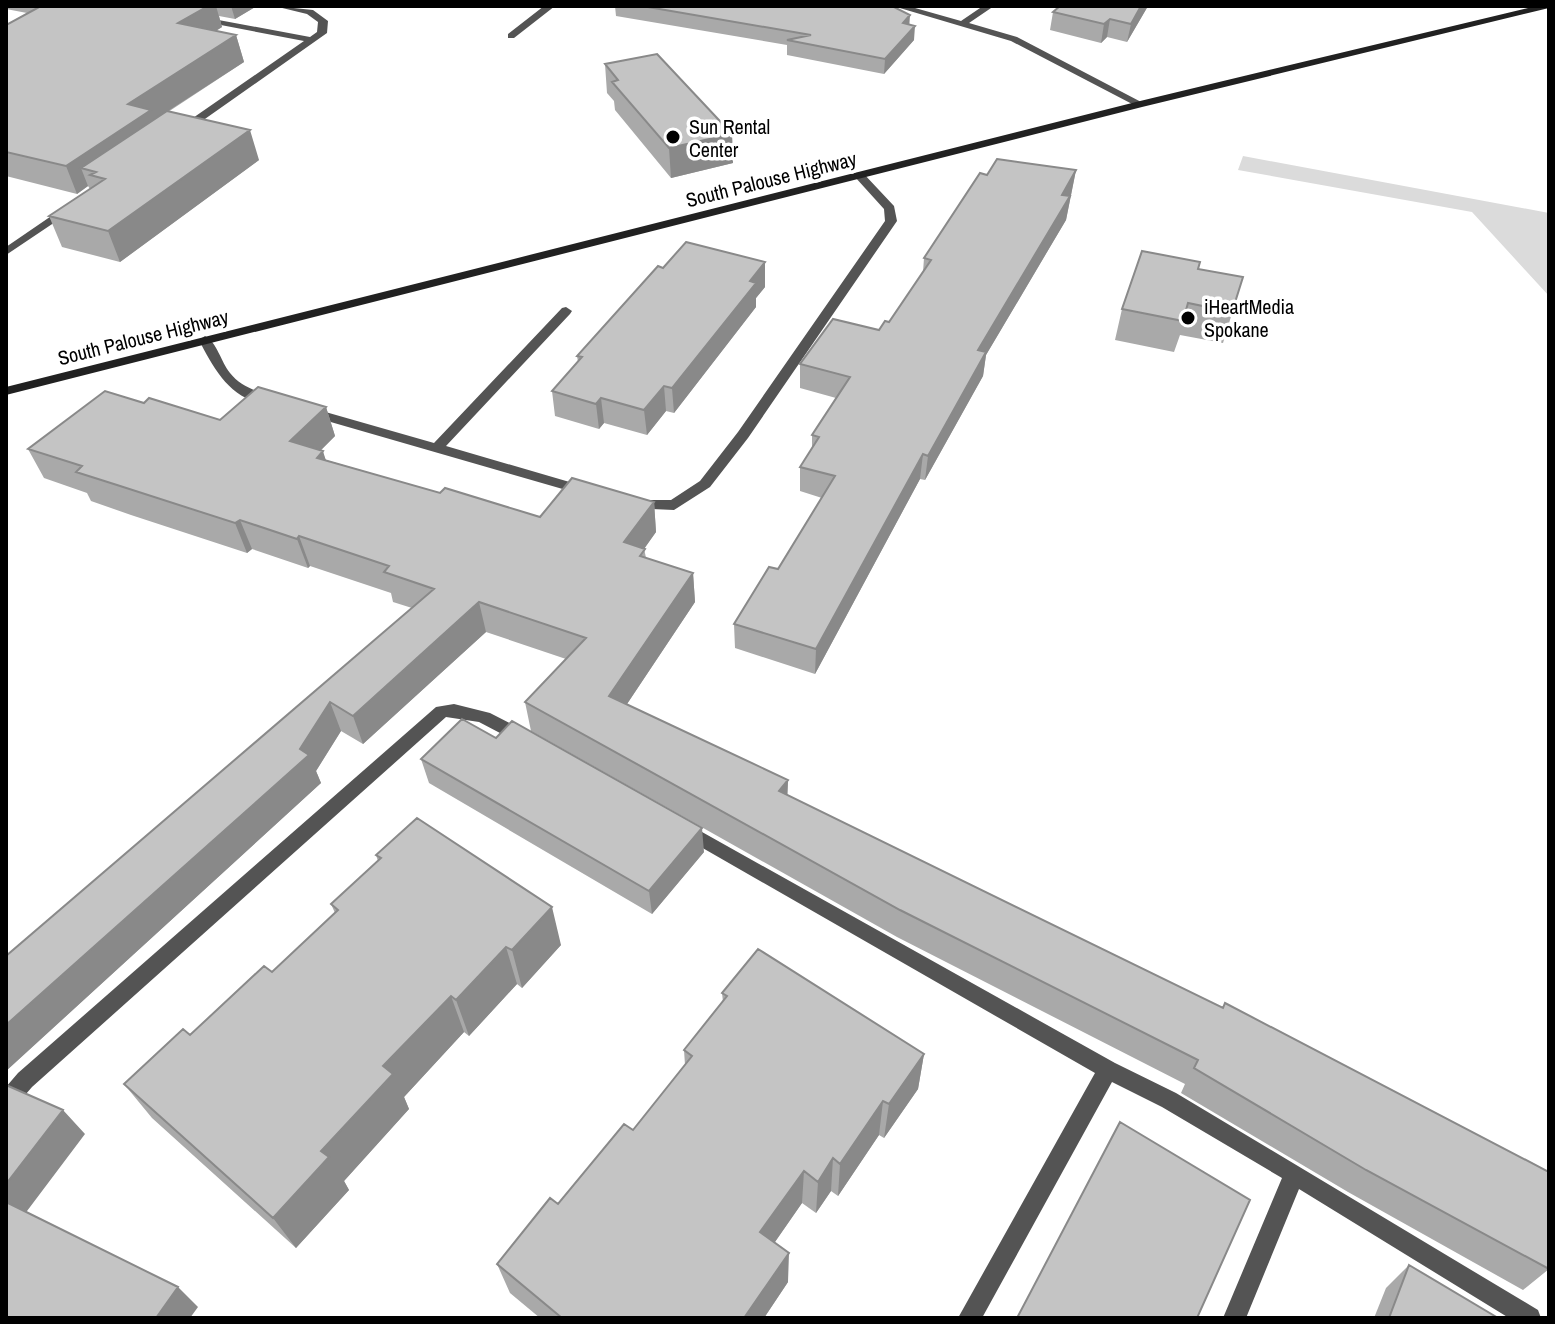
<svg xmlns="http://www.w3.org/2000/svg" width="1555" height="1324" font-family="'Archivo Narrow',sans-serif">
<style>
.green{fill:#dbdbdb}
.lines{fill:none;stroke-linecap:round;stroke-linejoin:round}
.lane{fill:#545454;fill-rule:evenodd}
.street{fill:#545454;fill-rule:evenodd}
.secondary{fill:#212121;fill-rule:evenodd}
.wall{fill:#a9a9a9}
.shaded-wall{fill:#898989}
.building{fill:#c4c4c4;stroke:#898989;stroke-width:2}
.poi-dot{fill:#000;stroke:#fff;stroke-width:3}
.labels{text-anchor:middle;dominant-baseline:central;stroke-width:7;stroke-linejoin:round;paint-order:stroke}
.far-poi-label{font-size:20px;fill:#000;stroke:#fff;text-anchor:start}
.far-street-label{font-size:20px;fill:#000;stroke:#fff}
</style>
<rect width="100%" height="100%" fill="#fff"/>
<path class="green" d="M 1243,156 L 1549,213 L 1549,296 L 1472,212 L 1238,170 Z"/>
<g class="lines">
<path class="lane" d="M 274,6 L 313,10 L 328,21 L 327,33 L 185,133 L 177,133 L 177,129 L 304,41 L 200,21 L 197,20 L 197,16 L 310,37 L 317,32 L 318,22 L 307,14 Z
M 855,173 L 863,173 L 894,206 L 897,221 L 748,438 L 710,487 L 674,510 L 630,508 L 628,505 L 630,502 L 635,500 L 671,500 L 700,481 L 738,432 L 885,221 L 884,209 L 855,177 Z
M 63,208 L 73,210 L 6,255 L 6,247 Z
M 566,307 L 572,311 L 570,314 L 446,446 L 590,488 L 592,491 L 590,494 L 580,494 L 303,414 L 301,411 L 308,407 L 434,443 L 562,308 Z
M 205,336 C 217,342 221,362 230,373 C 241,387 258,392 275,397 L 275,403 C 235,407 214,370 199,340 Z
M 454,704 L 490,713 L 529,733 L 531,738 L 529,743 L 523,745 L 479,722 L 446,717 L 32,1087 L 13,1109 L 6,1112 L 6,1087 L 18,1073 L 436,707 Z
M 686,823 L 1115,1063 L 1176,1093 L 1538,1310 L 1541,1318 L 1509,1318 L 1299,1189 L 1246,1318 L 1223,1318 L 1282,1178 L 1162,1107 L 1112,1082 L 982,1318 L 958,1318 L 1095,1073 L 680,835 L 677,830 L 680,825 Z"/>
<path class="street" d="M 544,6 L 555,6 L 514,38 L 508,38 L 508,34 Z
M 893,6 L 908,6 L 961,21 L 983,6 L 994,6 L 969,23 L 1017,37 L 1145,104 L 1136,106 L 1011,41 Z"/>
<path class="secondary" d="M 1536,6 L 1549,6 L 1549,8 L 1142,107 L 6,395 L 6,387 L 1136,102 Z"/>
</g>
<path class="wall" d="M 6,6 L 257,6 L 235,19 L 219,16 L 222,27 L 216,31 L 236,35 L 244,62 L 168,112 L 259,160 L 120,262 L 62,247 L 49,216 L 90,189 L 88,186 L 77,194 L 6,176 L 6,25 L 27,13 L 6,9 Z
M 615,6 L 892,6 L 909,25 L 914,40 L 884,74 L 787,55 L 787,45 L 616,16 Z
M 1057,6 L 1148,6 L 1127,42 L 1107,37 L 1101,43 L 1050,30 L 1053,12 L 1056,9 Z
M 605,64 L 732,134 L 733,163 L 671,178 L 615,110 L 614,101 L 607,93 Z
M 1076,170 L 1066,220 L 986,355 L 983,376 L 925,480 L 920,479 L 815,674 L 735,648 L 734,624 L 778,569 L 822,498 L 800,491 L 800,467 L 812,449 L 812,435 L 836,398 L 800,388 L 800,364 L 879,330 L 889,322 L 923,272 L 924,258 L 987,175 Z
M 765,262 L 765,287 L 756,298 L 756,307 L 674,413 L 666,411 L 647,435 L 604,423 L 599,429 L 555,416 L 552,391 L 578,362 L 577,356 L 663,268 Z
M 1198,269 L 1243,277 L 1223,343 L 1180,335 L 1174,352 L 1115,340 L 1122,309 Z
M 144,403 L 220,420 L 326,407 L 335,436 L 321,450 L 326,460 L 440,493 L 540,517 L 654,502 L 656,532 L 644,548 L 646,558 L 693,573 L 695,602 L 627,704 L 788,780 L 787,795 L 1549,1269 L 1523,1290 L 1348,1192 L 1181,1093 L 1185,1084 L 897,937 L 531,731 L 525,702 L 566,659 L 486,632 L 363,744 L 341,731 L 316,771 L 321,783 L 6,1071 L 6,956 L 412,608 L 393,602 L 391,593 L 310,566 L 308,568 L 252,549 L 247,553 L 131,515 L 91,501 L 87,493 L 44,478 L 28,449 Z
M 421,759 L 704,852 L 652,914 L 429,783 Z
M 376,855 L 561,945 L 522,988 L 517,984 L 469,1036 L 464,1032 L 404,1097 L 409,1109 L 344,1181 L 349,1190 L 296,1248 L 152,1118 L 124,1084 L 272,972 L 335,913 L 331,904 L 378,861 Z
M 722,993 L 924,1054 L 918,1089 L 884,1138 L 879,1135 L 838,1196 L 831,1191 L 816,1213 L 802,1203 L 775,1242 L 788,1282 L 764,1318 L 540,1318 L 510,1293 L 497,1264 L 633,1130 L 685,1065 L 684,1050 L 723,1002 Z
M 1409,1265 L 1498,1318 L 1374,1318 L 1386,1288 Z"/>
<path class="shaded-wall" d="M 208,6 L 216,6 L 222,27 L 186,49 L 178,23 Z
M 231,6 L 257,6 L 235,19 Z
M 1141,6 L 1148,6 L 1127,42 L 1131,24 Z
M 910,15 L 909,30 L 903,23 Z
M 1110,19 L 1107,37 L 1101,43 L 1104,24 Z
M 915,26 L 914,40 L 884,74 L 885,59 Z
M 236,35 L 244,62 L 154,120 L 96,172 L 81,168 L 88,186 L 77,194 L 66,166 L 128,104 Z
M 250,130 L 259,160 L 120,262 L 108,231 Z
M 732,134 L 733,163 L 671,178 L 669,148 Z
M 1076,170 L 1066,220 L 986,355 L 983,376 L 925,480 L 928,456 L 978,350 Z
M 765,262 L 765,287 L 756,298 L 756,307 L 674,413 L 672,388 L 750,281 Z
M 664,386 L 666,411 L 647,435 L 644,410 Z
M 601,398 L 604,423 L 599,429 L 596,404 Z
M 326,407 L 335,436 L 300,471 L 290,441 Z
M 323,451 L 332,481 L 317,458 Z
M 923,454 L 920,479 L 815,674 L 816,649 Z
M 654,502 L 656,532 L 628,572 L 624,542 Z
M 240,520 L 252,549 L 247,553 L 235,523 Z
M 299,536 L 310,566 L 308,568 L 297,539 Z
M 693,573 L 695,602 L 613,725 L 609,696 Z
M 479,602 L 486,632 L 363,744 L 353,716 Z
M 330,702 L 341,731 L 316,771 L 321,783 L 6,1071 L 6,1025 L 300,749 Z
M 788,780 L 787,808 L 779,791 Z
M 702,828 L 704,852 L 652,914 L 649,891 Z
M 552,907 L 561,945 L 522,988 L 512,950 Z
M 506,947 L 517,984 L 469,1036 L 456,1000 Z
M 451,996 L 464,1032 L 404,1097 L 409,1109 L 344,1181 L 349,1190 L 296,1248 L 273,1218 L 383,1066 Z
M 924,1054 L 918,1089 L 884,1138 L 889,1104 Z
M 883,1101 L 879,1135 L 838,1196 L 840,1164 Z
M 63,1110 L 85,1134 L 21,1219 L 6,1206 L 6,1184 Z
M 833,1158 L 831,1191 L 816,1213 L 818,1182 Z
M 804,1171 L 802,1203 L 761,1262 L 760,1232 Z
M 789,1253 L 788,1282 L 764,1318 L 744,1318 Z
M 178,1287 L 198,1307 L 190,1318 L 156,1318 Z"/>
<path class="building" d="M 41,6 L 208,6 L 178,23 L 236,35 L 128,104 L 151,110 L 66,166 L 6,152 L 6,25 Z
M 642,6 L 892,6 L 910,15 L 903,23 L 915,26 L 885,59 L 787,40 L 811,35 Z
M 1060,6 L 1141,6 L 1131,24 L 1110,19 L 1104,24 L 1053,12 Z
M 657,54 L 732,134 L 669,148 L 612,82 L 618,80 L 605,64 Z
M 167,111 L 250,130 L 108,231 L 49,216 L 105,179 L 90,175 L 96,172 L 81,168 Z
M 997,159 L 1076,170 L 1062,195 L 1070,196 L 978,350 L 986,352 L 928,456 L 923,454 L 816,649 L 734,624 L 769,567 L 778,569 L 835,476 L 800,467 L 819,437 L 812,435 L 850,377 L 800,364 L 833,319 L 879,330 L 885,321 L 889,322 L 931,260 L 924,258 L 980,173 L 987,175 Z
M 686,242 L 765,262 L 750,281 L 756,283 L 672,388 L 664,386 L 644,410 L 601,398 L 596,404 L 552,391 L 582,357 L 577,356 L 658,266 L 663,268 Z
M 1142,251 L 1200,262 L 1198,269 L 1243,277 L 1232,312 L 1188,303 L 1183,321 L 1122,309 Z
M 258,387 L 326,407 L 290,441 L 323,451 L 317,458 L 440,493 L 445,488 L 540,517 L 572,478 L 654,502 L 624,542 L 645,549 L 640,556 L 693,573 L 609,696 L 788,780 L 779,791 L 1223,1008 L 1225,1003 L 1549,1172 L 1549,1269 L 1366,1170 L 1194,1068 L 1198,1060 L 900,910 L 525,702 L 586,638 L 479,602 L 353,716 L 330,702 L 300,749 L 309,755 L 6,1025 L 6,956 L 434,589 L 384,572 L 389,566 L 299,536 L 297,539 L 240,520 L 235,523 L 117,485 L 76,472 L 82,466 L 28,449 L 105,391 L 144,403 L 149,398 L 220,420 Z
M 462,719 L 496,738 L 512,721 L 702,828 L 649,891 L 421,759 Z
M 417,818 L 552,907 L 512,950 L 506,947 L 456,1000 L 451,996 L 383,1066 L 393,1074 L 321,1151 L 329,1157 L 273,1218 L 124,1084 L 183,1029 L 190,1035 L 264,966 L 272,972 L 338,910 L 331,904 L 381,858 L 376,855 Z
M 758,949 L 924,1054 L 889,1104 L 883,1101 L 840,1164 L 833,1158 L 818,1182 L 804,1171 L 760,1232 L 789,1253 L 744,1318 L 562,1318 L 497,1264 L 550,1198 L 558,1204 L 624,1124 L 633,1130 L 692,1056 L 684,1050 L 727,996 L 722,993 Z
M 6,1085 L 63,1110 L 6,1184 Z
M 1120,1122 L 1250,1200 L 1197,1318 L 1017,1318 Z
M 6,1202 L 178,1287 L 156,1318 L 6,1318 Z
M 1409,1265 L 1498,1318 L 1389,1318 Z"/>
<g class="poi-dot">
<circle cx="673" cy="137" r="8"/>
<circle cx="1188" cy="318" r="8"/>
</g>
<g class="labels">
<g class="far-poi-label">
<text x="689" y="126">Sun Rental<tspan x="689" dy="23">Center</tspan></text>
<text x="1204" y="306">iHeartMedia<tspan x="1204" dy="23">Spokane</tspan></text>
</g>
<g class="far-street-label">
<text transform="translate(771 179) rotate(-14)">South Palouse Highway</text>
<text transform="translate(143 337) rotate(-14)">South Palouse Highway</text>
</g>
</g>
<rect width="1555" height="1324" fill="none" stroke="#000000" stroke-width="16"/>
</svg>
